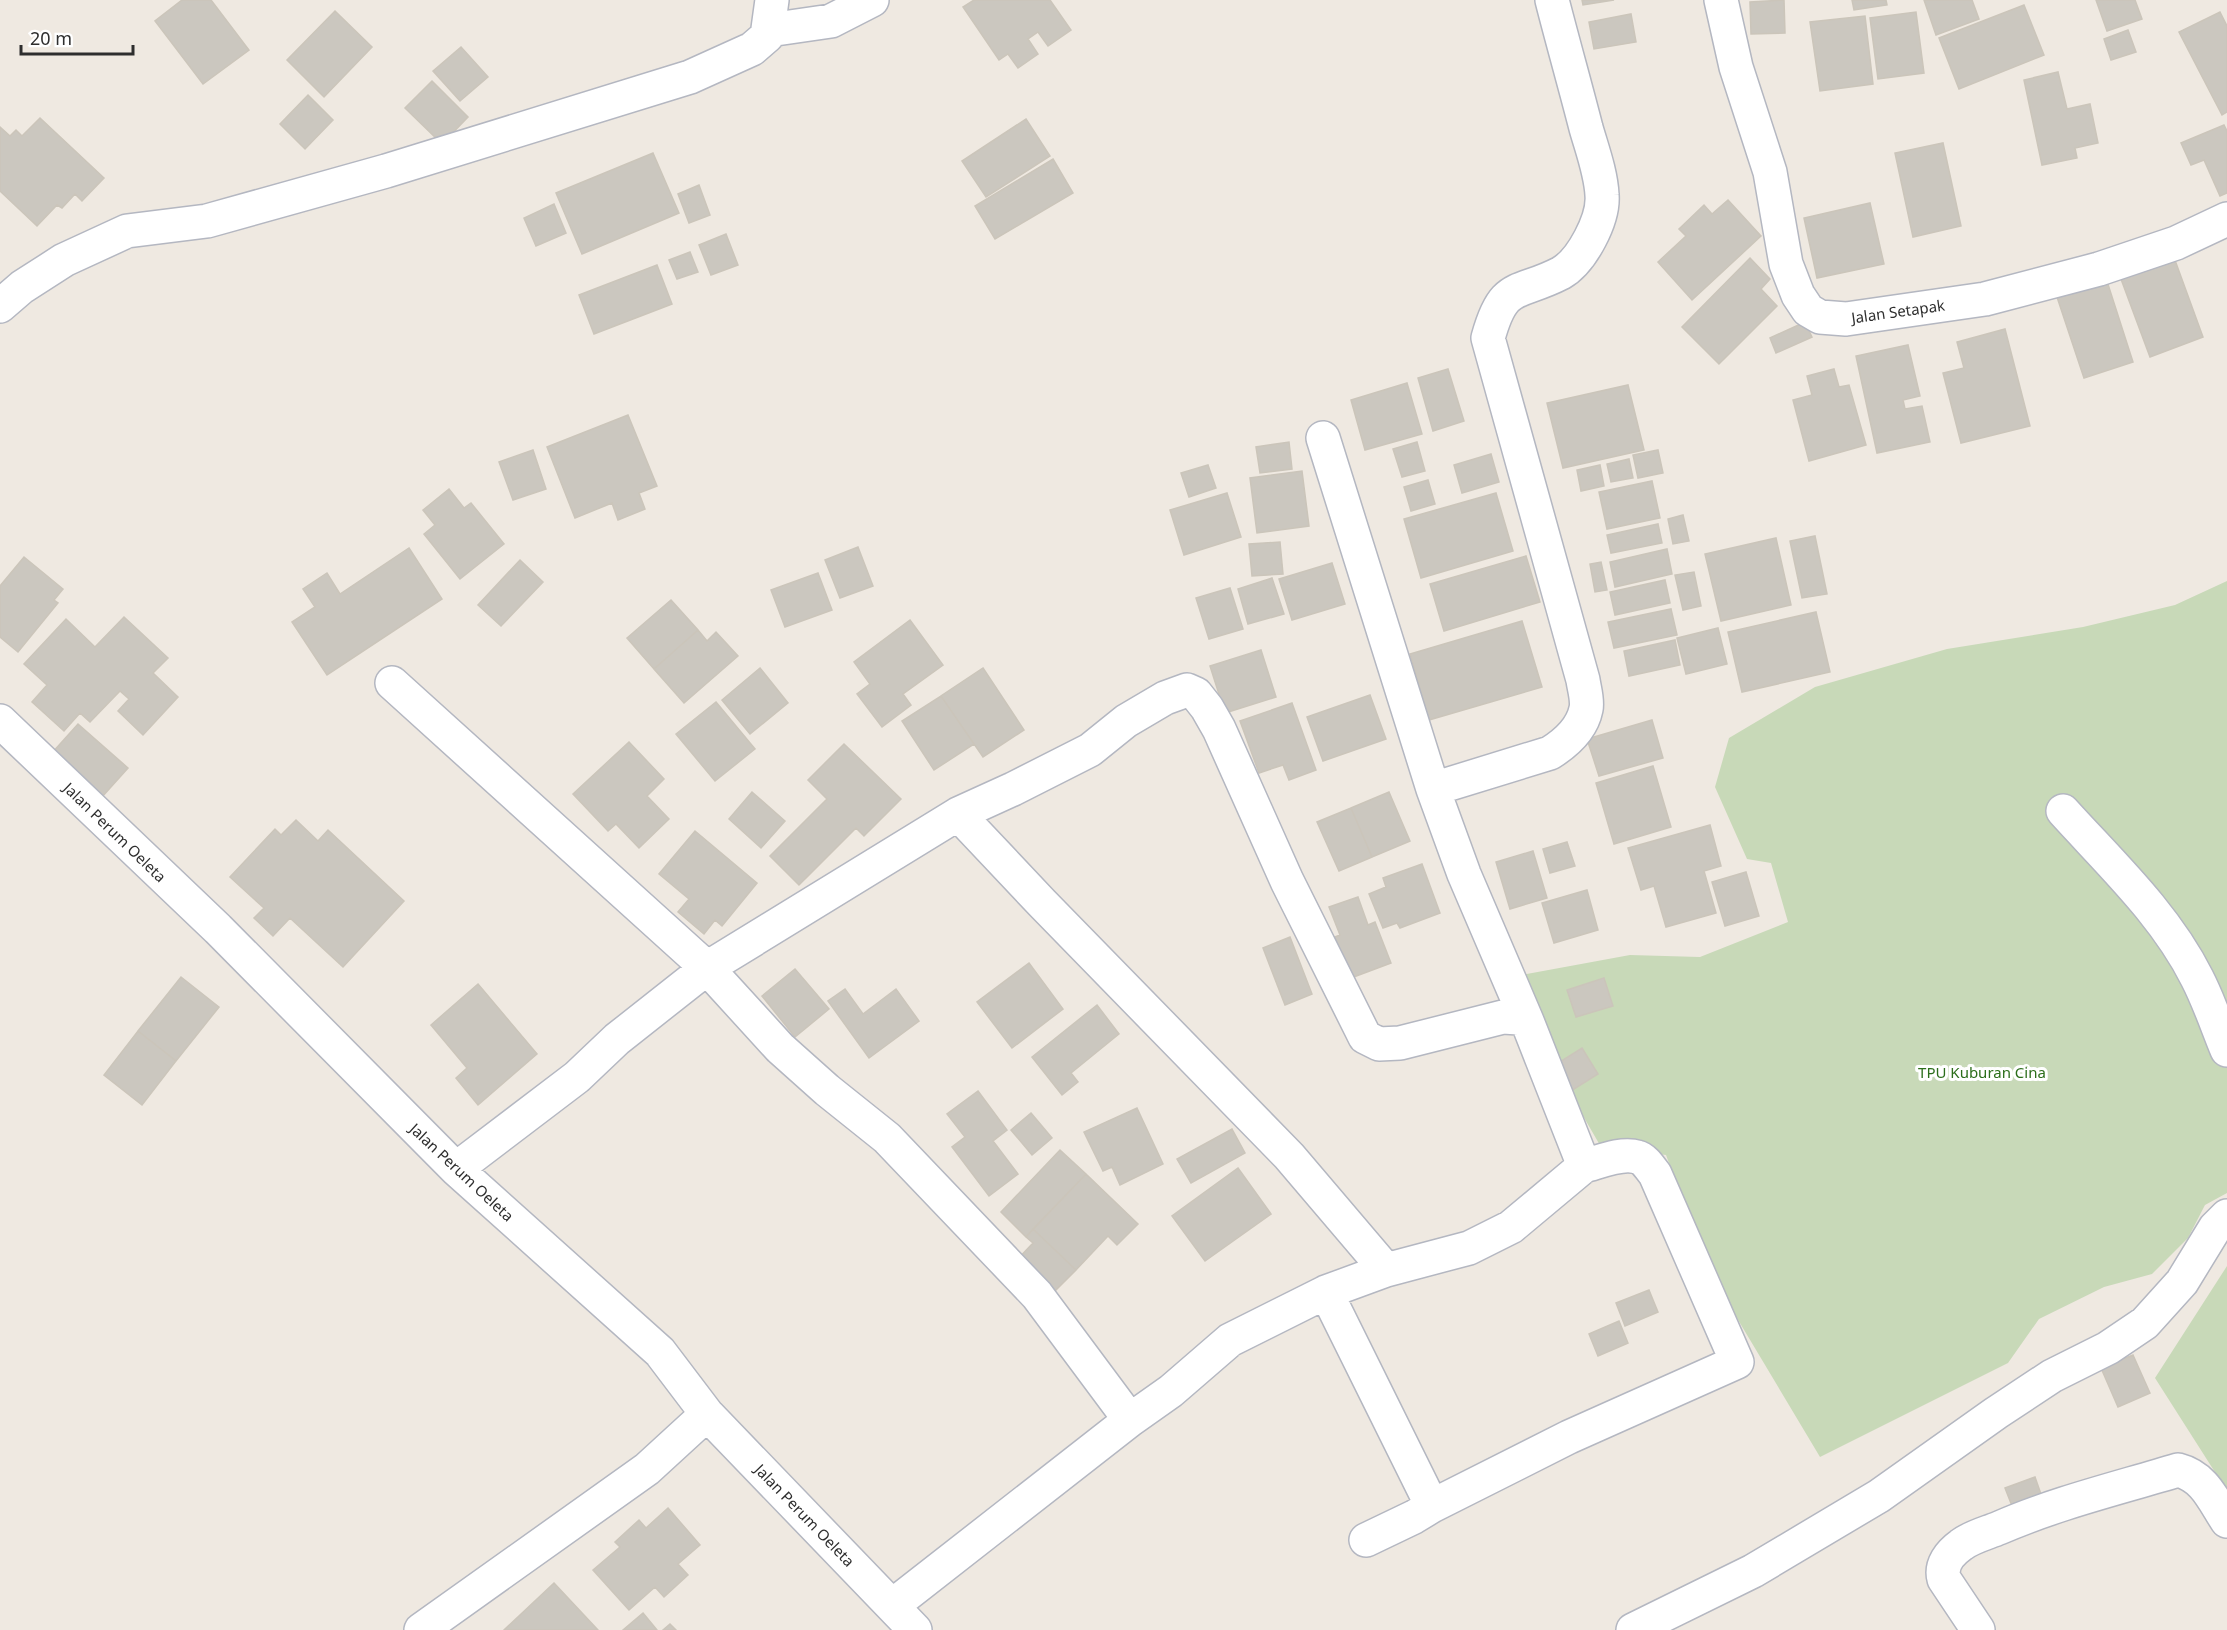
<svg xmlns="http://www.w3.org/2000/svg" width="2227" height="1630" font-family="'Noto Sans',sans-serif">
<style>
.cemetery{fill:#c8d9b8}
.building{fill:#cbc7bf;stroke:#cbc5ba;stroke-width:1.5}
.lines{fill:none;stroke-linecap:round;stroke-linejoin:round}
.minor-casing{stroke:#b4b7c1;stroke-width:36}
.minor{stroke:#fff;stroke-width:33}
.labels{text-anchor:middle;dominant-baseline:central;stroke-width:6;stroke-linejoin:round;paint-order:stroke}
.street-label{font-size:15px;fill:#2e2e2e;stroke:#fff}
.park-label{font-size:15px;fill:#2c6e1b;stroke:#fff}
</style>
<rect width="100%" height="100%" fill="#efe9e1"/>
<path class="cemetery" d="M 2227,581 L 2227,1193 L 2205,1205 L 2188,1238 L 2152,1274 L 2104,1287 L 2039,1319 L 2008,1363 L 1820,1457 L 1710,1273 L 1666,1155 L 1601,1147 L 1560,1076 L 1521,975 L 1630,955 L 1700,957 L 1788,922 L 1771,863 L 1747,859 L 1715,787 L 1729,738 L 1815,687 L 1947,649 L 2083,627 L 2175,605 Z
M 2227,1266 L 2227,1491 L 2155,1378 Z"/>
<path class="building" d="M 182,0 L 211,0 L 249,50 L 203,84 L 155,21 Z
M 974,0 L 1050,0 L 1071,30 L 1048,46 L 1038,32 L 1028,39 L 1038,54 L 1018,68 L 1008,54 L 999,60 L 963,7 Z
M 1582,0 L 1614,0 L 1583,5 Z
M 1784,0 L 1785,33 L 1751,34 L 1750,2 Z
M 1852,0 L 1886,0 L 1887,5 L 1854,10 Z
M 1924,0 L 1972,0 L 1979,19 L 1936,35 Z
M 2096,0 L 2135,0 L 2142,19 L 2107,31 Z
M 2024,5 L 2044,55 L 1959,89 L 1939,38 Z
M 335,11 L 372,47 L 324,97 L 287,60 Z
M 1916,12 L 1924,73 L 1878,79 L 1870,18 Z
M 2220,12 L 2227,26 L 2227,112 L 2222,115 L 2179,32 Z
M 1631,14 L 1636,42 L 1594,49 L 1589,22 Z
M 1865,16 L 1873,84 L 1820,91 L 1810,22 Z
M 2128,30 L 2136,52 L 2111,60 L 2104,39 Z
M 461,47 L 488,77 L 460,101 L 433,71 Z
M 2058,72 L 2067,109 L 2090,104 L 2098,143 L 2075,148 L 2077,158 L 2042,165 L 2024,80 Z
M 432,81 L 468,117 L 442,144 L 405,108 Z
M 308,95 L 333,120 L 305,149 L 280,124 Z
M 40,118 L 104,178 L 82,201 L 75,194 L 62,208 L 57,205 L 37,226 L 0,191 L 0,127 L 10,136 L 16,130 L 22,136 Z
M 1026,119 L 1050,156 L 986,197 L 962,161 Z
M 2224,125 L 2227,131 L 2227,193 L 2220,196 L 2204,160 L 2191,165 L 2181,143 Z
M 1943,143 L 1961,226 L 1913,237 L 1895,153 Z
M 653,153 L 679,213 L 582,254 L 556,193 Z
M 1053,159 L 1073,193 L 995,239 L 975,206 Z
M 699,185 L 710,215 L 689,223 L 678,194 Z
M 1728,200 L 1761,236 L 1692,300 L 1658,262 L 1686,236 L 1679,229 L 1704,205 L 1712,214 Z
M 1870,203 L 1884,264 L 1817,278 L 1804,218 Z
M 554,204 L 566,233 L 536,246 L 524,218 Z
M 726,234 L 738,265 L 711,275 L 699,245 Z
M 690,252 L 698,272 L 677,279 L 669,260 Z
M 2172,252 L 2203,337 L 2150,357 L 2118,271 Z
M 1750,258 L 1770,279 L 1761,289 L 1777,306 L 1719,364 L 1682,327 Z
M 657,265 L 672,304 L 594,334 L 579,295 Z
M 2105,275 L 2133,362 L 2084,378 L 2055,291 Z
M 1805,322 L 1812,337 L 1776,353 L 1770,338 Z
M 2005,329 L 2030,426 L 1961,443 L 1943,373 L 1964,368 L 1957,342 Z
M 1908,345 L 1920,396 L 1903,400 L 1905,409 L 1922,406 L 1930,442 L 1877,453 L 1856,356 Z
M 1448,369 L 1464,421 L 1433,431 L 1418,378 Z
M 1834,369 L 1839,387 L 1849,385 L 1866,445 L 1809,461 L 1793,400 L 1812,395 L 1807,376 Z
M 1407,383 L 1422,434 L 1365,450 L 1351,400 Z
M 1628,385 L 1644,450 L 1563,468 L 1547,403 Z
M 628,415 L 657,486 L 639,493 L 645,509 L 618,520 L 612,503 L 575,518 L 547,447 Z
M 1289,442 L 1292,469 L 1260,473 L 1256,447 Z
M 1417,442 L 1425,471 L 1402,477 L 1393,449 Z
M 533,450 L 546,489 L 513,500 L 499,462 Z
M 1658,450 L 1663,473 L 1638,478 L 1633,455 Z
M 1491,454 L 1499,482 L 1462,493 L 1454,465 Z
M 1629,459 L 1633,478 L 1611,482 L 1607,464 Z
M 1208,465 L 1216,488 L 1189,497 L 1181,473 Z
M 1600,465 L 1604,486 L 1581,491 L 1577,470 Z
M 1302,471 L 1309,526 L 1257,533 L 1250,478 Z
M 1428,480 L 1435,504 L 1411,511 L 1404,487 Z
M 1652,481 L 1660,518 L 1607,529 L 1599,492 Z
M 449,489 L 464,508 L 471,503 L 504,544 L 460,579 L 424,534 L 435,525 L 423,510 Z
M 1227,493 L 1241,537 L 1184,555 L 1170,510 Z
M 1496,493 L 1513,551 L 1421,578 L 1404,519 Z
M 1683,515 L 1689,541 L 1673,544 L 1668,519 Z
M 1658,524 L 1662,543 L 1611,553 L 1607,535 Z
M 1815,536 L 1827,594 L 1802,598 L 1790,541 Z
M 1776,538 L 1791,605 L 1721,621 L 1705,554 Z
M 1280,542 L 1283,574 L 1252,576 L 1249,544 Z
M 858,547 L 873,586 L 840,598 L 825,560 Z
M 409,548 L 442,599 L 327,675 L 292,622 L 315,607 L 303,589 L 327,573 L 340,594 Z
M 1667,549 L 1672,574 L 1615,587 L 1610,562 Z
M 1526,556 L 1540,602 L 1444,631 L 1430,584 Z
M 24,557 L 63,589 L 54,600 L 58,603 L 18,652 L 0,637 L 0,586 Z
M 520,560 L 543,582 L 501,626 L 478,605 Z
M 1601,562 L 1607,590 L 1595,592 L 1590,564 Z
M 1332,563 L 1345,604 L 1292,620 L 1279,579 Z
M 1694,572 L 1701,606 L 1683,610 L 1675,575 Z
M 818,573 L 832,610 L 785,627 L 771,590 Z
M 1272,578 L 1284,614 L 1248,624 L 1238,589 Z
M 1665,580 L 1670,603 L 1615,615 L 1610,592 Z
M 1230,588 L 1243,629 L 1209,639 L 1196,598 Z
M 671,600 L 698,630 L 654,669 L 627,638 Z
M 1671,609 L 1677,635 L 1614,648 L 1608,622 Z
M 1816,612 L 1830,672 L 1742,692 L 1728,632 Z
M 124,617 L 168,658 L 153,673 L 178,697 L 143,735 L 118,711 L 129,699 L 120,691 L 90,722 L 80,713 L 64,731 L 32,702 L 47,685 L 24,664 L 66,619 L 95,647 Z
M 910,620 L 943,665 L 903,694 L 911,705 L 882,727 L 857,694 L 870,684 L 854,662 Z
M 1522,621 L 1542,687 L 1429,720 L 1410,654 Z
M 1718,628 L 1727,664 L 1686,674 L 1677,638 Z
M 698,630 L 707,641 L 716,632 L 738,656 L 684,703 L 654,669 Z
M 1675,640 L 1680,665 L 1629,676 L 1624,651 Z
M 1261,650 L 1276,697 L 1225,713 L 1210,666 Z
M 760,668 L 788,703 L 750,734 L 722,700 Z
M 983,668 L 1024,730 L 983,757 L 941,696 Z
M 1370,695 L 1386,739 L 1323,761 L 1307,717 Z
M 941,696 L 974,744 L 934,770 L 902,721 Z
M 716,702 L 755,749 L 715,781 L 676,734 Z
M 1292,703 L 1316,770 L 1289,780 L 1283,765 L 1259,773 L 1240,721 Z
M 1652,720 L 1663,758 L 1599,776 L 1587,739 Z
M 78,724 L 128,768 L 102,797 L 52,753 Z
M 629,742 L 664,779 L 647,796 L 669,819 L 639,848 L 616,824 L 608,831 L 573,794 Z
M 844,744 L 901,799 L 864,836 L 856,828 L 799,885 L 770,856 L 827,799 L 808,780 Z
M 1653,766 L 1671,827 L 1614,844 L 1596,783 Z
M 752,792 L 785,821 L 761,848 L 729,819 Z
M 1389,792 L 1410,841 L 1372,857 L 1351,808 Z
M 1351,808 L 1372,857 L 1339,871 L 1317,822 Z
M 296,820 L 318,841 L 328,830 L 404,901 L 343,967 L 290,918 L 273,936 L 254,918 L 264,908 L 230,877 L 275,829 L 281,835 Z
M 1710,825 L 1721,866 L 1704,871 L 1716,913 L 1666,927 L 1654,886 L 1641,890 L 1628,848 Z
M 695,831 L 757,883 L 722,926 L 715,920 L 704,934 L 678,912 L 689,899 L 659,874 Z
M 1567,842 L 1575,866 L 1550,873 L 1543,849 Z
M 1533,851 L 1547,898 L 1510,909 L 1496,862 Z
M 1422,864 L 1440,913 L 1400,928 L 1397,923 L 1383,928 L 1369,894 L 1386,887 L 1383,878 Z
M 1746,872 L 1759,916 L 1725,926 L 1712,882 Z
M 1587,890 L 1598,930 L 1554,943 L 1542,903 Z
M 1358,897 L 1368,925 L 1375,922 L 1391,963 L 1351,978 L 1335,937 L 1340,935 L 1329,907 Z
M 1290,937 L 1312,994 L 1285,1005 L 1263,948 Z
M 1029,963 L 1063,1009 L 1012,1048 L 977,1002 Z
M 795,969 L 829,1009 L 795,1037 L 762,996 Z
M 181,977 L 219,1007 L 176,1061 L 138,1031 Z
M 1604,978 L 1613,1006 L 1576,1017 L 1567,990 Z
M 478,984 L 537,1054 L 478,1105 L 456,1078 L 467,1068 L 431,1025 Z
M 845,989 L 863,1014 L 896,989 L 919,1021 L 869,1058 L 828,1001 Z
M 1097,1005 L 1119,1034 L 1071,1073 L 1078,1082 L 1062,1095 L 1032,1057 Z
M 138,1031 L 176,1061 L 142,1105 L 104,1075 Z
M 1582,1048 L 1598,1074 L 1571,1091 L 1555,1065 Z
M 978,1091 L 1007,1130 L 993,1141 L 1018,1174 L 989,1196 L 952,1147 L 965,1137 L 947,1114 Z
M 1137,1108 L 1163,1164 L 1120,1185 L 1112,1167 L 1103,1171 L 1084,1132 Z
M 1031,1113 L 1052,1138 L 1032,1155 L 1011,1130 Z
M 1232,1129 L 1245,1153 L 1191,1183 L 1177,1159 Z
M 1060,1150 L 1086,1174 L 1026,1237 L 1001,1212 Z
M 1238,1168 L 1271,1214 L 1205,1261 L 1172,1216 Z
M 1086,1174 L 1138,1224 L 1117,1245 L 1108,1236 L 1076,1270 L 1033,1229 Z
M 1033,1229 L 1076,1270 L 1049,1297 L 1014,1263 L 1033,1243 L 1026,1237 Z
M 1649,1290 L 1658,1312 L 1625,1326 L 1616,1303 Z
M 1619,1321 L 1628,1343 L 1598,1356 L 1589,1334 Z
M 2133,1355 L 2150,1393 L 2118,1407 L 2101,1368 Z
M 2035,1477 L 2043,1500 L 2014,1511 L 2005,1488 Z
M 668,1508 L 700,1545 L 678,1564 L 688,1575 L 664,1597 L 655,1587 L 629,1610 L 593,1570 L 620,1547 L 615,1542 L 639,1520 L 646,1528 Z
M 554,1583 L 598,1630 L 504,1630 Z
M 643,1613 L 657,1630 L 623,1630 Z
M 670,1624 L 676,1630 L 663,1630 Z"/>
<g class="lines">
<g class="minor-casing">
<path id="minor" d="M 1721,0 L 1736,67 L 1770,172 L 1786,264 L 1798,295 L 1808,310 L 1820,317 L 1846,319 L 1985,299 L 2099,269 L 2176,243 L 2227,219
M 769,30 L 831,21 L 872,0
M 0,306 L 22,287 L 64,260 L 127,231 L 207,221 L 386,171 L 690,77 L 752,49 L 767,36 L 772,0
M 1323,438 L 1433,789 L 1464,874 L 1527,1021
M 392,683 L 707,968 L 780,1048 L 827,1090 L 887,1138 L 1037,1295 L 1130,1420
M 0,721 L 218,929 L 456,1169 L 660,1352 L 707,1414 L 915,1630
M 1433,789 L 1550,753 C 1566,743 1582,729 1586,709 C 1588,700 1584,688 1583,680 L 1488,338 C 1504,280 1517,296 1561,273 C 1582,261 1604,219 1602,195 C 1601,173 1592,149 1586,128 C 1575,85 1563,43 1552,0
M 2063,811 C 2110,863 2165,914 2197,978 C 2209,1001 2217,1026 2227,1050
M 958,814 L 1042,903 L 1289,1156 L 1386,1270
M 456,1169 L 577,1077 L 617,1039 L 707,968 L 958,814 L 1013,789 L 1090,750 L 1126,721 L 1165,698 L 1187,690 L 1196,694 L 1207,708 L 1219,729 L 1287,881 L 1365,1037 L 1379,1044 L 1400,1043 L 1503,1017 L 1519,1018 L 1527,1021 L 1584,1166 L 1511,1227 L 1469,1248 L 1386,1270 L 1326,1292 L 1230,1340 L 1171,1391 L 1130,1420 L 892,1606
M 1326,1292 L 1432,1506
M 1366,1540 L 1414,1517 L 1432,1506 L 1569,1437 L 1737,1362 L 1655,1174 C 1650,1168 1645,1159 1637,1157 C 1622,1152 1599,1162 1584,1166
M 421,1630 L 647,1469 L 707,1414
M 1633,1630 L 1753,1571 L 1879,1496 L 1996,1413 L 2052,1376 L 2108,1348 L 2145,1323 L 2182,1282 L 2215,1228 L 2227,1216
M 1978,1630 L 1944,1579 C 1940,1565 1950,1553 1961,1545 C 1971,1537 1987,1533 1999,1528 C 2056,1503 2119,1488 2178,1470 C 2205,1477 2213,1500 2227,1521"/>
</g>
<use href="#minor" class="minor"/>
</g>
<g class="labels">
<g class="street-label">
<text transform="translate(1898 311) rotate(-8)">Jalan Setapak</text>
<text transform="translate(115 832) rotate(44)">Jalan Perum Oeleta</text>
<text transform="translate(462 1172) rotate(43)">Jalan Perum Oeleta</text>
<text transform="translate(805 1515) rotate(46)">Jalan Perum Oeleta</text>
</g>
<g class="park-label">
<text x="1982" y="1072">TPU Kuburan Cina</text>
</g>
</g>
<path d="M21 45v9h112v-9" fill="none" stroke="#2e2e2e" stroke-width="3"/>
<text x="30" y="45" font-size="18" fill="#2e2e2e" stroke="#ffffff" stroke-width="4.5" paint-order="stroke">20 m</text>
</svg>
